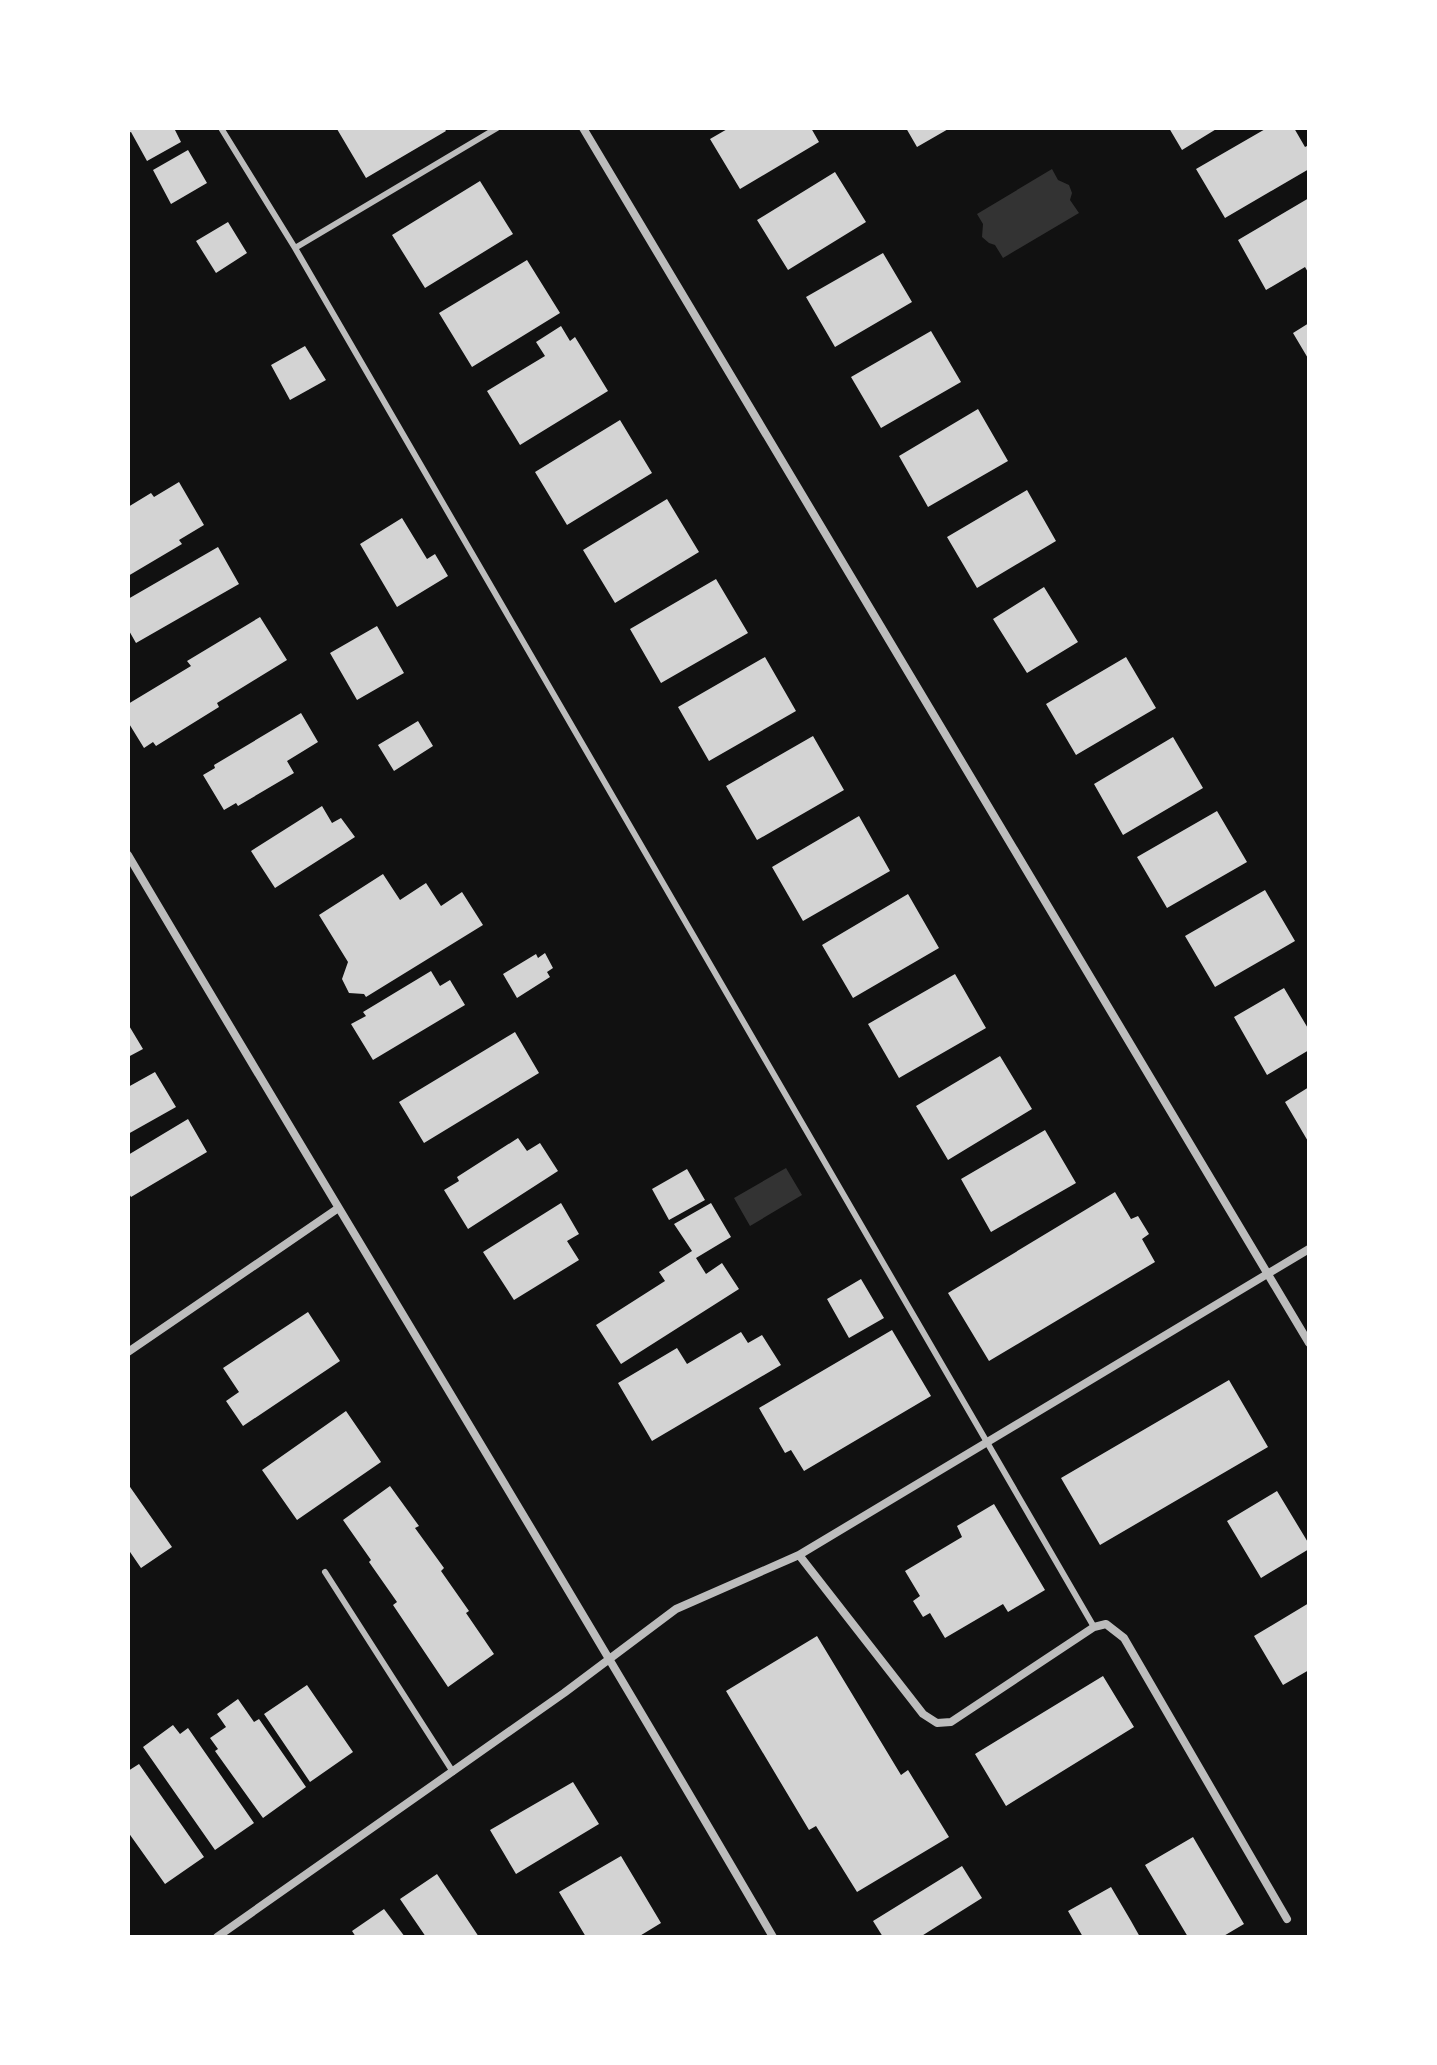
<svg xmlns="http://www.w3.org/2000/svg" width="1437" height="2065" font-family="'Work Sans',sans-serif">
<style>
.water{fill:#333}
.building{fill:#d3d3d3}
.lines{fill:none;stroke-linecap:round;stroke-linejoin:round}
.service{stroke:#bcbcbc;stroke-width:6}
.minor{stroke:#bcbcbc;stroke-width:8}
</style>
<rect width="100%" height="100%" fill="#111"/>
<path class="water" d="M 1052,169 L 1058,180 L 1069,185 L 1072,193 L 1070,200 L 1079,213 L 1003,258 L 995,245 L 989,243 L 982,237 L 983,224 L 977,214 Z
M 786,1168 L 802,1195 L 750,1226 L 734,1198 Z"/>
<path class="building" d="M 128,128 L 174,128 L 181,142 L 147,161 L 131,132 L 128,133 Z
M 338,128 L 444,128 L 446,131 L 366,178 L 337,129 Z
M 729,128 L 811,128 L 819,142 L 740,189 L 710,139 Z
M 906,128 L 950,128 L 917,147 Z
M 1169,128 L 1218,128 L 1182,150 Z
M 1267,128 L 1294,128 L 1305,147 L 1309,145 L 1309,169 L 1225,218 L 1196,169 Z
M 188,150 L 207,183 L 171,204 L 153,170 Z
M 835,172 L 866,222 L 788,270 L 757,220 Z
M 480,181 L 513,234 L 425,288 L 392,235 Z
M 1309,198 L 1309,274 L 1305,267 L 1266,290 L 1238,240 Z
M 228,222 L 247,253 L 216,273 L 196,241 Z
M 883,253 L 912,302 L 835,347 L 806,297 Z
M 527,260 L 560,313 L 472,367 L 439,313 Z
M 1309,323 L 1309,360 L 1293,333 Z
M 561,326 L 570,341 L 575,337 L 608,391 L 520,445 L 487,391 L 545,356 L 536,342 Z
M 931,331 L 961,382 L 881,428 L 851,377 Z
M 305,346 L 326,380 L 290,400 L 271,365 Z
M 978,409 L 1008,461 L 928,507 L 899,456 Z
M 620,420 L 652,473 L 567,525 L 535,472 Z
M 179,482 L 204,525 L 179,540 L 182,544 L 128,576 L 128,507 L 151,493 L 154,497 Z
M 1027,490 L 1056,541 L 977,588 L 947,537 Z
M 667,499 L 699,552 L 615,603 L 583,550 Z
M 402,518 L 427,559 L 435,554 L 448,576 L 397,607 L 360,544 Z
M 218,547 L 239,584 L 136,643 L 128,629 L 128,599 Z
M 716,579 L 748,633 L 661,683 L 630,629 Z
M 1044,587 L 1078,642 L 1027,673 L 993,619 Z
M 260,617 L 287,660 L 217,703 L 219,707 L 156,746 L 153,742 L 144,748 L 128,722 L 128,704 L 191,666 L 187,661 Z
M 377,626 L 404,673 L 357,700 L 330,653 Z
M 765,657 L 796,711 L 709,761 L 678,707 Z
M 1126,657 L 1156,708 L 1076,755 L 1046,704 Z
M 301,713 L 318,742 L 287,761 L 294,773 L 238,806 L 236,803 L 224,810 L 203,775 L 215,768 L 214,765 Z
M 418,721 L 433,746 L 394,771 L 378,745 Z
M 813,736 L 844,790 L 757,840 L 726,786 Z
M 1173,737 L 1203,788 L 1123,835 L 1094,784 Z
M 322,806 L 332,823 L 341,818 L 355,837 L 275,888 L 251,851 Z
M 1217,811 L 1247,862 L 1167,908 L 1137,857 Z
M 859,816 L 890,871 L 803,921 L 772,867 Z
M 383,874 L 400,900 L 426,883 L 441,906 L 462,892 L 483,925 L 366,997 L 364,994 L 349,993 L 342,979 L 348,962 L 319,915 Z
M 1265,890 L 1295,941 L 1215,987 L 1185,936 Z
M 908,894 L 939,948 L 853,998 L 822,945 Z
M 545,953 L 553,968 L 547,972 L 550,977 L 517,998 L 503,974 L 536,954 L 538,958 Z
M 431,971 L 440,986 L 450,980 L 465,1005 L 373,1060 L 351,1024 L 366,1016 L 363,1012 Z
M 955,974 L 986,1028 L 899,1078 L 868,1024 Z
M 1284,988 L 1309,1030 L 1309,1050 L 1267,1075 L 1234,1017 Z
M 128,1024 L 143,1049 L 128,1057 Z
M 515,1032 L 539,1073 L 424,1143 L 399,1102 Z
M 1000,1056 L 1032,1109 L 948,1160 L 916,1106 Z
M 155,1072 L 176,1107 L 128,1134 L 128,1087 Z
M 1309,1087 L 1309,1143 L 1285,1102 Z
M 188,1119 L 207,1152 L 131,1197 L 128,1192 L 128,1155 Z
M 1045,1130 L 1076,1183 L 991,1232 L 961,1179 Z
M 518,1138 L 527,1151 L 540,1143 L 558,1171 L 468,1229 L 444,1190 L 459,1181 L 457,1177 Z
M 687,1169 L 705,1200 L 669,1220 L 652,1189 Z
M 1115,1192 L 1131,1219 L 1138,1216 L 1149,1234 L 1142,1239 L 1155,1262 L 989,1361 L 948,1293 Z
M 561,1203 L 579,1234 L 567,1241 L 579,1260 L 514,1300 L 483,1252 Z
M 711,1203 L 731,1237 L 696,1258 L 706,1274 L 722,1263 L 739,1289 L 621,1364 L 596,1325 L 665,1281 L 659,1272 L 692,1251 L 674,1224 Z
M 861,1279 L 884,1318 L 849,1338 L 827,1299 Z
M 308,1312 L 340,1361 L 243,1426 L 226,1401 L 239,1392 L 223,1368 Z
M 892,1330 L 931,1396 L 804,1471 L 791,1450 L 785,1453 L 759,1408 Z
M 741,1332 L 748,1343 L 762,1335 L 781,1365 L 652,1441 L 618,1383 L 677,1348 L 687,1364 Z
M 1229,1380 L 1268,1447 L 1100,1545 L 1061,1478 Z
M 346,1411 L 381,1462 L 297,1520 L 262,1470 Z
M 128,1484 L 172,1547 L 141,1568 L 128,1549 Z
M 390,1486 L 419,1526 L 415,1528 L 444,1568 L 441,1571 L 469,1611 L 466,1613 L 494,1654 L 448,1687 L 393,1605 L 397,1602 L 369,1562 L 371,1560 L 343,1520 Z
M 1277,1491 L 1309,1544 L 1309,1549 L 1261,1578 L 1227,1521 Z
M 994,1504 L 1045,1590 L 1008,1612 L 1003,1604 L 945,1638 L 930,1613 L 923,1617 L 913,1601 L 920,1596 L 905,1571 L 962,1537 L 957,1526 Z
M 1309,1603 L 1309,1670 L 1283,1685 L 1254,1636 Z
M 817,1636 L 901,1775 L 908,1770 L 949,1837 L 857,1892 L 816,1826 L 809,1830 L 726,1691 Z
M 1103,1676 L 1134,1727 L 1006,1806 L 975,1754 Z
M 307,1685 L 353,1752 L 310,1782 L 264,1714 Z
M 238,1699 L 254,1722 L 259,1719 L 306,1787 L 263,1818 L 215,1751 L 218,1749 L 210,1738 L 226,1727 L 217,1714 Z
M 173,1725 L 180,1734 L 188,1728 L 254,1823 L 215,1850 L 143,1747 Z
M 139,1764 L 204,1857 L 165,1884 L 128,1832 L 128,1771 Z
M 573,1782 L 599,1824 L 516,1874 L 490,1830 Z
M 1193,1837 L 1244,1924 L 1222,1937 L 1188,1937 L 1145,1865 Z
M 621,1856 L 661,1923 L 638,1937 L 586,1937 L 559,1892 Z
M 962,1866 L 982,1898 L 920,1937 L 883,1937 L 873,1921 Z
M 437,1874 L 479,1937 L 426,1937 L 400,1899 Z
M 1111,1887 L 1131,1921 L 1140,1937 L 1083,1937 L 1068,1911 Z
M 384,1909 L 405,1937 L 356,1937 L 352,1931 Z"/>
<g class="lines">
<path class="service" d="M 221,128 L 295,248
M 497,128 L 295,248 L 1094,1627
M 325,1572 L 453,1772"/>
<path class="minor" d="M 583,128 L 1309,1343
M 128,855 C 342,1217 562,1574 773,1937
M 128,1352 L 337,1209
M 799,1555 L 923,1714 L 937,1723 L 951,1722 L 1094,1627 L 1106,1624 L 1124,1638 L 1287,1919
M 217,1937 L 564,1693 L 676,1609 L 799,1555 L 1309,1249"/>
</g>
<rect width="1437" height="2065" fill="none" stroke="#ffffff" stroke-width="260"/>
</svg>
